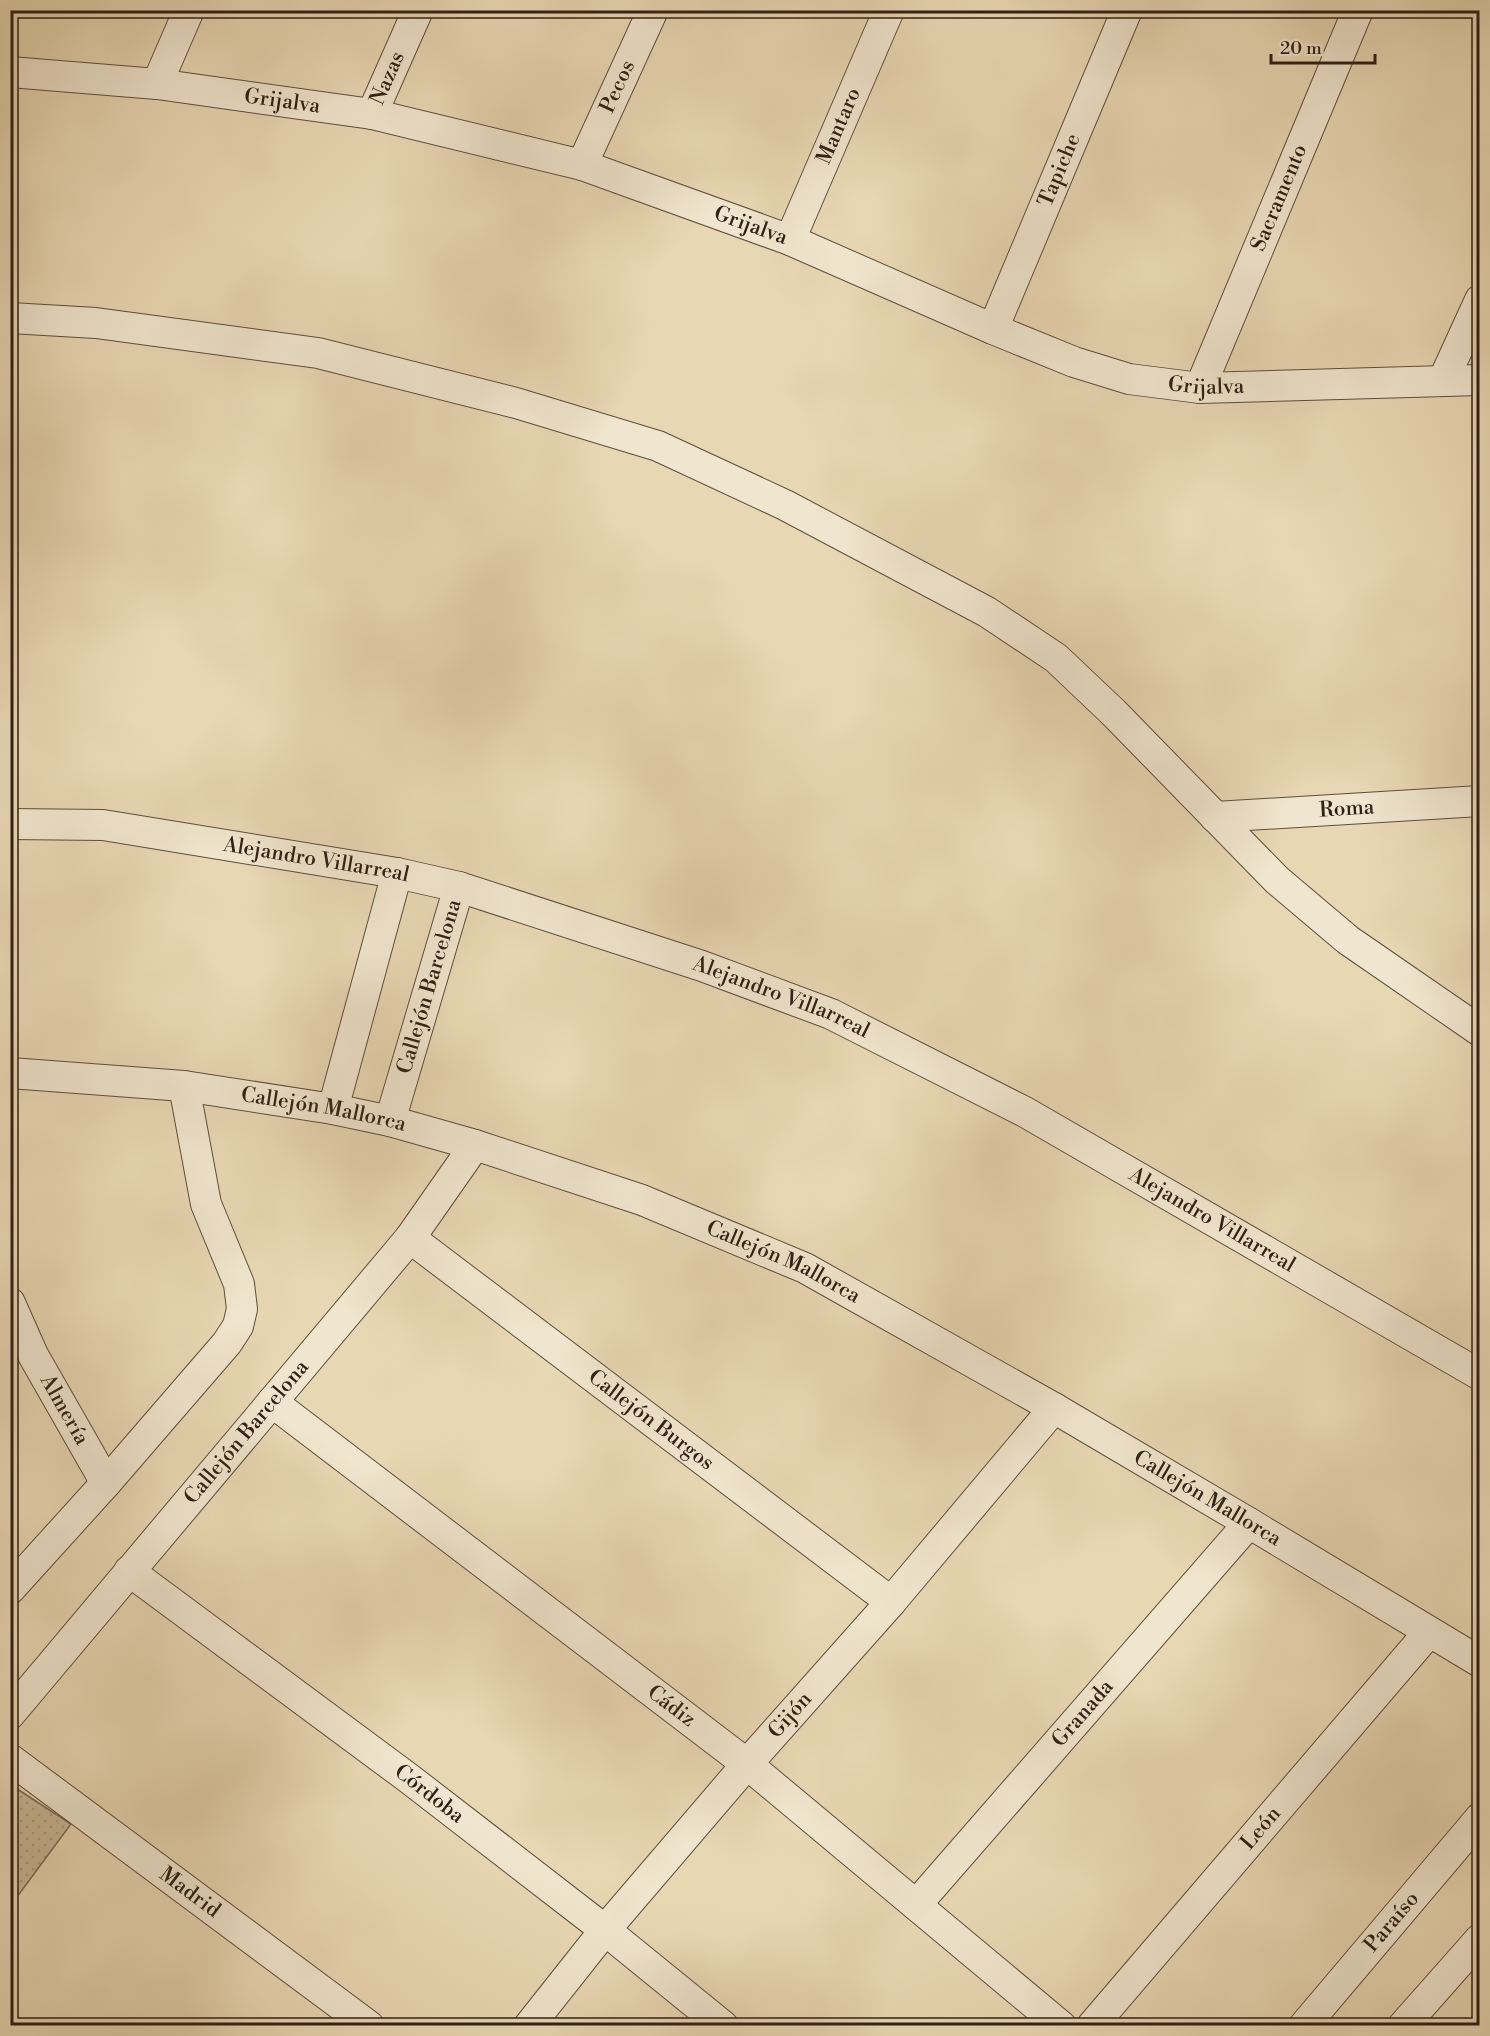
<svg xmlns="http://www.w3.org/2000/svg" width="1490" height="2036" font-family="'Libre Bodoni',serif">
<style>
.grass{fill:url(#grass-dots);stroke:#7c6c57;stroke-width:1.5}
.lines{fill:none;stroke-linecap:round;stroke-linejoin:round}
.minor-casing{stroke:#5e4e3d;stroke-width:32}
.minor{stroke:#f0e5ce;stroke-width:30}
.labels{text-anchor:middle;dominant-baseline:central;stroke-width:6;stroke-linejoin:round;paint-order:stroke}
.street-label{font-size:21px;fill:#302016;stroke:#f0e5ce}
</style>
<defs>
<pattern id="grass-dots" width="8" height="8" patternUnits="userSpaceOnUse" patternTransform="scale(1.5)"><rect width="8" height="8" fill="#c9b898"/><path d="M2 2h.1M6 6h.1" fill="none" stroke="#ad9e82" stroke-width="1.8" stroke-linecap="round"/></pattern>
</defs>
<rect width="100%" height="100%" fill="#e8d7b3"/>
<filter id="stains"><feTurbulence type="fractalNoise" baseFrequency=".00333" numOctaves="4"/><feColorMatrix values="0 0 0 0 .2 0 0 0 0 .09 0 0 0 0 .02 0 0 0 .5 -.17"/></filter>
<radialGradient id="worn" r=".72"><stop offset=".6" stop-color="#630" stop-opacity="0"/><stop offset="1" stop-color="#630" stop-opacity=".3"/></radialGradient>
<path class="grass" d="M 11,1785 L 71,1824 L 11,1905 L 10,1905 Z"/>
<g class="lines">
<g class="minor-casing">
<g id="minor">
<path id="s1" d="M 10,72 L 157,84 L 372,114 L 582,165 L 790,240 L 993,329 L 1074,362 L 1129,379 L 1200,388 L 1480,380"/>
<path d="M 157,84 L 189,10"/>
<path id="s2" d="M 372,114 L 418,10"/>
<path id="s3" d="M 582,165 L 653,10"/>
<path id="s4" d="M 790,240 L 889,10"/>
<path d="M 10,318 L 96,323 L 318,353 L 516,403 L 658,446 L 785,505 L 987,612 L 1056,658 L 1114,713 L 1277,880 L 1348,940 L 1480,1031"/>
<path id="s5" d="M 993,329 L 1127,10"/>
<path d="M 1443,381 L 1480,300"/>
<path id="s6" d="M 1200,388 L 1358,10"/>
<path id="s7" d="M 1215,817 L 1480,801"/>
<path id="s8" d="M 10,824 L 103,825 L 397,873 L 459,887 L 702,966 L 831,1014 L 1025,1112 L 1480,1375"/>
<path id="s9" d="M 10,1073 L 184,1086 L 333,1109 L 390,1121 L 475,1145 L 642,1200 L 805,1268 L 1054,1408 L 1249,1523 L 1480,1662"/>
<path d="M 333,1109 L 397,873"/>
<path id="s10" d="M 390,1121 L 459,887"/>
<path id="s11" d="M 410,1238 L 891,1602"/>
<path id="s12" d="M 10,1303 L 33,1355 L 106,1483"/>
<path id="s13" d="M 272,1402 L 747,1764 L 1061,2026"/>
<path id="s14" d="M 129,1571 L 407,1777 L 605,1930 L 723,2026"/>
<path d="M 10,1589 L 106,1483 L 227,1343 L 238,1326 L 242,1309 L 239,1284 L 206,1204 L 184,1086"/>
<path id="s15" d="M 10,1714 L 410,1238 L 475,1145"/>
<path id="s16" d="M 10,1759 L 369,2026"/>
<path id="s17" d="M 916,1905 L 1249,1523"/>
<path id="s18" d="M 529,2026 L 605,1930 L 747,1764 L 891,1602 L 1054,1408"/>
<path id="s19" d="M 1092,2026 L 1429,1632"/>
<path id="s20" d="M 1304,2026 L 1480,1818"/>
<path d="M 1403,2026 L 1480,1939"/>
</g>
</g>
<use href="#minor" class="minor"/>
</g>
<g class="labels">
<g class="street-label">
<text stroke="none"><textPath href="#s2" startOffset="39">Nazas</textPath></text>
<text stroke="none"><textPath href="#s3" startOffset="86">Pecos</textPath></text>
<text stroke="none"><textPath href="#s1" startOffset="274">Grijalva</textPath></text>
<text stroke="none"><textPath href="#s4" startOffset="124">Mantaro</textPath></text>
<text stroke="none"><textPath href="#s5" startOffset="172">Tapiche</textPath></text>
<text stroke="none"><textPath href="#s6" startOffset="206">Sacramento</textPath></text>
<text stroke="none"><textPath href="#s1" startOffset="760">Grijalva</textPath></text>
<text stroke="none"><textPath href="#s1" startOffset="1246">Grijalva</textPath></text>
<text stroke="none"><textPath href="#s7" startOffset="132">Roma</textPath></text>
<text stroke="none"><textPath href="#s8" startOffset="309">Alejandro Villarreal</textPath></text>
<text stroke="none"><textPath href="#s10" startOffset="140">Callejón Barcelona</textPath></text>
<text stroke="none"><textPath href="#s8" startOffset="795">Alejandro Villarreal</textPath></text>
<text stroke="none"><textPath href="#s9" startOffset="316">Callejón Mallorca</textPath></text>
<text stroke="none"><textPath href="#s8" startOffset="1281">Alejandro Villarreal</textPath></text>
<text stroke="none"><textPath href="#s9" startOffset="802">Callejón Mallorca</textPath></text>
<text stroke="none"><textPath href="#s12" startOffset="120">Almería</textPath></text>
<text stroke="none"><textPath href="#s11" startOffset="302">Callejón Burgos</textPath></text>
<text stroke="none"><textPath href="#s15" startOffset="368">Callejón Barcelona</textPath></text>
<text stroke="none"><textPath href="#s9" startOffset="1288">Callejón Mallorca</textPath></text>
<text stroke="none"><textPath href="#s13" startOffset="502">Cádiz</textPath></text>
<text stroke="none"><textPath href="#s17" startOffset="254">Granada</textPath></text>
<text stroke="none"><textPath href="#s18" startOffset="406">Gijón</textPath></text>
<text stroke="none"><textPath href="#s14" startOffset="374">Córdoba</textPath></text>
<text stroke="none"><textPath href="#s19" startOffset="260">León</textPath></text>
<text stroke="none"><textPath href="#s16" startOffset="224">Madrid</textPath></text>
<text stroke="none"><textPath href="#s20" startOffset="136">Paraíso</textPath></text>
</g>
</g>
<rect width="1490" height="2036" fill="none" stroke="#e8d7b3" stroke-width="36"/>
<rect x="12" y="12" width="1466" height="2012" fill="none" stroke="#302016" stroke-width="3"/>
<rect x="18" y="18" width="1454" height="2000" fill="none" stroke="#302016" stroke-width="1.5"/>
<path d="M1271 54v9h104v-9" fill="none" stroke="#302016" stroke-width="3"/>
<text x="1280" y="54" font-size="18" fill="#302016" stroke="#f0e5ce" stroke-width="4.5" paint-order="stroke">20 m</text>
<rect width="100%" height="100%" filter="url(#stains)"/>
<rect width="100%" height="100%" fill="url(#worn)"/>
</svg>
